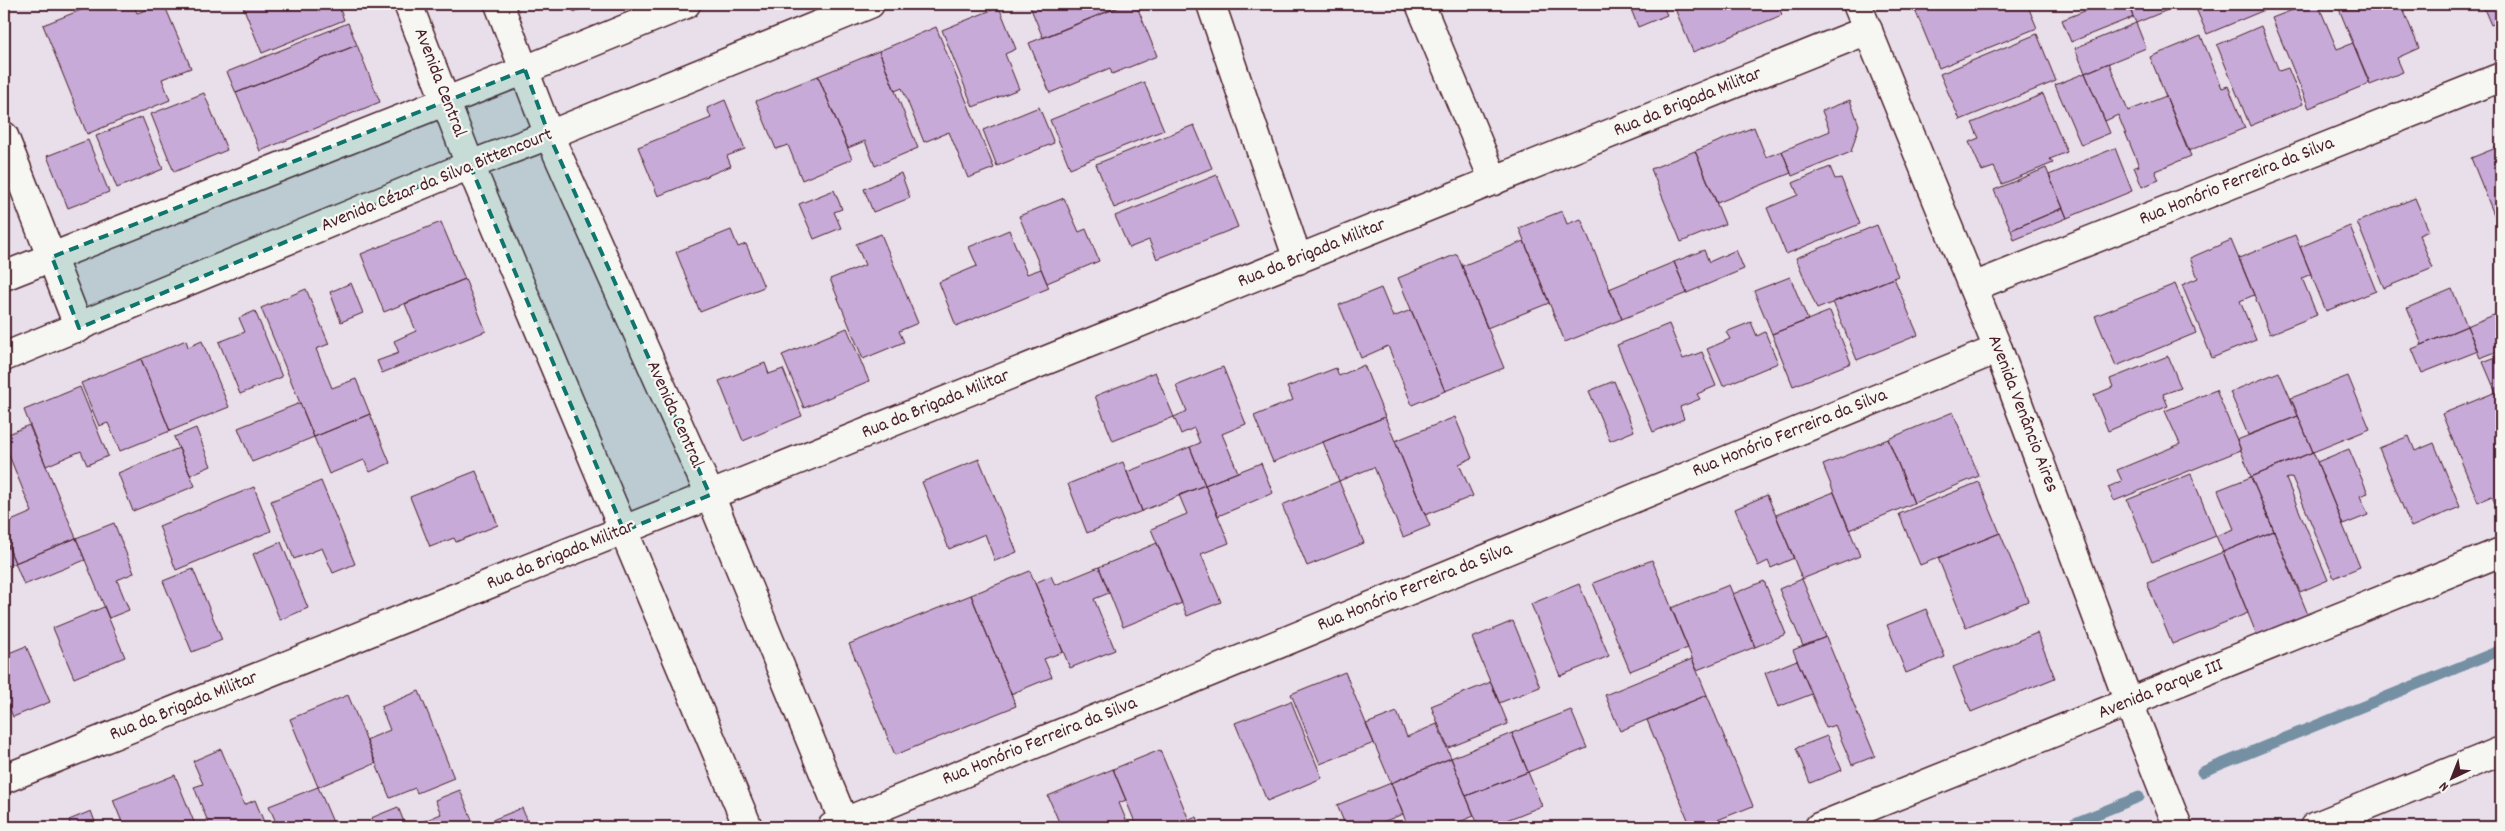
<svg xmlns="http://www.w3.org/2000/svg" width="2505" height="831" font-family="Dekko,sans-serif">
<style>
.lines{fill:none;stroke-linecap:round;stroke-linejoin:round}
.stream{stroke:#758fa3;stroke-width:11}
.building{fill:#c7aad7;stroke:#4a1f2b}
.street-casing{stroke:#4a1f2b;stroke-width:31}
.secondary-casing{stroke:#4a1f2b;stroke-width:31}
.street{stroke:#f6f6f2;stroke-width:28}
.secondary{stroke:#f6f6f2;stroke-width:28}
.marked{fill:#0f766e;fill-opacity:0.2;stroke:#0f766e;stroke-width:4;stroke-dasharray:10 6;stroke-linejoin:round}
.labels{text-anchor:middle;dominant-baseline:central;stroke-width:4.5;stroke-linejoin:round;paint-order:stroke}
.street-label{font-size:19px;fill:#4a1f2b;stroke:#f6f6f2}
</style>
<rect width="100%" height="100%" fill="#e8dfea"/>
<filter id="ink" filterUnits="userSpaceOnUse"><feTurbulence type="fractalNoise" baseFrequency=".02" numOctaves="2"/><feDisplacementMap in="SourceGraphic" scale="10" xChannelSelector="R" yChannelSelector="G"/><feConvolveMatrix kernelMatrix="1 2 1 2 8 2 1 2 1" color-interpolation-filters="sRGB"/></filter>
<g filter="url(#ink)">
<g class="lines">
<path class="stream" d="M 2202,772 L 2501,650
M 2065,827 L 2139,797"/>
</g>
<path class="building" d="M 96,4 L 133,4 L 137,13 L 164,4 L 191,68 L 162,79 L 170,100 L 87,134 L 43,25 Z
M 242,4 L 338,4 L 344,20 L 262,53 Z
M 570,4 L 594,4 L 574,12 Z
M 1029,4 L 1126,4 L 1043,38 Z
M 1126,4 L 1136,4 L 1157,56 L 1112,74 L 1110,68 L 1050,93 L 1029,43 Z
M 1629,4 L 1662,4 L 1667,15 L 1638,27 Z
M 1673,4 L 1778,4 L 1782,15 L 1693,52 Z
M 1917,4 L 2027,4 L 2037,28 L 1939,68 L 1913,5 Z
M 2102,4 L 2128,4 L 2133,17 L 2071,42 L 2062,20 Z
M 2128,4 L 2168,4 L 2170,9 L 2136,23 Z
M 2168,4 L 2184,4 L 2170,9 Z
M 2194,4 L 2264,4 L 2267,9 L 2207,34 Z
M 2308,4 L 2318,4 L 2337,49 L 2353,43 L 2370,83 L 2309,108 L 2272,18 Z
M 2337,4 L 2401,4 L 2419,48 L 2397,58 L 2403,72 L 2370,85 Z
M 2482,4 L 2501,4 L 2501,21 L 2491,25 Z
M 999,7 L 1016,49 L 1005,54 L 1019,89 L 973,107 L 942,30 Z
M 348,23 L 357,45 L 236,93 L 227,72 Z
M 2136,23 L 2146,48 L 2085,73 L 2075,48 Z
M 2261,26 L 2279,71 L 2288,68 L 2303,104 L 2250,126 L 2217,45 Z
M 936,27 L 994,168 L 968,178 L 949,132 L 924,142 L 902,88 L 895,91 L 879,51 Z
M 2037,34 L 2056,81 L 1960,120 L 1940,74 Z
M 2201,36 L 2222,88 L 2228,86 L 2245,128 L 2188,151 L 2150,57 Z
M 357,45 L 380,102 L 260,151 L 236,93 Z
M 879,51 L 918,148 L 875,166 L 865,141 L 848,148 L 818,76 Z
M 2109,63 L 2128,111 L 2166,96 L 2191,156 L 2155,171 L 2159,180 L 2142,187 L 2134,167 L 2139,166 L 2118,115 L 2105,121 L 2085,73 Z
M 2085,73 L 2110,133 L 2081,145 L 2055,85 Z
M 818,76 L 852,159 L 802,180 L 788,145 L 776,149 L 756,101 Z
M 1144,82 L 1164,130 L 1070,168 L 1050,120 Z
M 204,93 L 227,150 L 174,172 L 151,114 Z
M 2043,94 L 2067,152 L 2050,159 L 2053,163 L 2002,184 L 1994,167 L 1982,171 L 1969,142 L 1979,138 L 1972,123 Z
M 725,100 L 745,149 L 727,156 L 731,166 L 658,196 L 638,147 L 711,118 L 707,108 Z
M 1850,100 L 1859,125 L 1851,152 L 1792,176 L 1782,151 L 1830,131 L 1822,111 Z
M 1039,107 L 1054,143 L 997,166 L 983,130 Z
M 142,117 L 163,169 L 117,188 L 96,136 Z
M 1194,125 L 1212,168 L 1114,208 L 1096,164 Z
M 1754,127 L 1766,157 L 1782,151 L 1791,173 L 1717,203 L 1695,151 Z
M 88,140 L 109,192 L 68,208 L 47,156 Z
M 2501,146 L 2501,232 L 2471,158 Z
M 2115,148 L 2132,191 L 2067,218 L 2049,175 Z
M 1695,151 L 1725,224 L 1681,242 L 1651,169 Z
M 1830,167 L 1835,179 L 1841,178 L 1860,224 L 1786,254 L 1767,208 L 1798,195 L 1793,183 Z
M 2046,168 L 2063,208 L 2011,230 L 1994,190 Z
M 901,173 L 910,198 L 873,212 L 864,189 Z
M 1217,175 L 1238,227 L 1157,259 L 1149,240 L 1129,248 L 1115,216 Z
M 834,190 L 842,209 L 834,212 L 841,228 L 814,239 L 799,204 Z
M 1064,198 L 1079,232 L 1086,229 L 1099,261 L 1047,283 L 1019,216 Z
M 2415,198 L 2429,231 L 2419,235 L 2433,268 L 2384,288 L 2357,222 Z
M 2063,208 L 2067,218 L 2014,240 L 2011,230 Z
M 1562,211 L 1567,224 L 1581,219 L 1622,319 L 1565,342 L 1519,228 Z
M 441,222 L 465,279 L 384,312 L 361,254 Z
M 1877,225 L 1898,276 L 1817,309 L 1796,258 Z
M 2350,226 L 2376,291 L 2326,311 L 2300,247 Z
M 731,230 L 738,247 L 746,244 L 764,287 L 700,312 L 676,252 Z
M 1009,230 L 1027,274 L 1041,269 L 1049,288 L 956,326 L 939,282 L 977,266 L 969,247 Z
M 881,234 L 918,323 L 899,331 L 904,342 L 863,359 L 830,279 L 865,265 L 856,244 Z
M 2295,235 L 2311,274 L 2302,278 L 2317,315 L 2270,334 L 2239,258 Z
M 2231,240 L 2254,295 L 2240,301 L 2256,340 L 2212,358 L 2182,285 L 2198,278 L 2190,258 Z
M 1524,241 L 1549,303 L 1487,328 L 1462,266 Z
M 1704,250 L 1709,262 L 1736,250 L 1744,269 L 1687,293 L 1674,262 Z
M 1457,254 L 1504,368 L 1445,391 L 1398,278 Z
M 1674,262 L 1687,293 L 1622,319 L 1609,289 Z
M 1790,277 L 1808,320 L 1772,334 L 1754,291 Z
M 1894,278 L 1918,335 L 1857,360 L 1833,302 Z
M 465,279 L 486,331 L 382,373 L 377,361 L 399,353 L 394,341 L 416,331 L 405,304 Z
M 351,283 L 363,313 L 341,322 L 330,292 Z
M 2175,284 L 2196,333 L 2116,366 L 2095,316 Z
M 1381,288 L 1393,317 L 1411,310 L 1445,391 L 1412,405 L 1388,346 L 1361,358 L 1339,305 Z
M 306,289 L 329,344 L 316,349 L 332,388 L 356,379 L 370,414 L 314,437 L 261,308 Z
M 2452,289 L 2467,326 L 2422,345 L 2407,308 Z
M 255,311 L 282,377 L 240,394 L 219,342 L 245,332 L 239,318 Z
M 1830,311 L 1851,363 L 1793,386 L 1772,334 Z
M 2501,312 L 2501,350 L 2480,358 L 2467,326 Z
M 1751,322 L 1757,336 L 1765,332 L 1778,363 L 1723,386 L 1707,349 L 1730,339 L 1726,332 Z
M 1669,324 L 1683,359 L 1702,352 L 1716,386 L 1697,394 L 1700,399 L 1680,407 L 1684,419 L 1653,432 L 1617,345 Z
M 2467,326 L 2478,351 L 2422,373 L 2412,349 Z
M 847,328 L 869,381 L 804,408 L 782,355 Z
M 186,340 L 188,347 L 202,341 L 229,407 L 170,431 L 141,359 Z
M 2501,355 L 2501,404 L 2483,362 Z
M 2168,356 L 2181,388 L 2163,394 L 2168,406 L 2108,431 L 2094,395 L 2113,387 L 2110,379 Z
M 141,359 L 170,431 L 120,451 L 108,423 L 99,426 L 81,383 Z
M 765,363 L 769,374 L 783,369 L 802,416 L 743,441 L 719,381 Z
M 1364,365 L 1385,417 L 1273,462 L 1254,416 L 1293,400 L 1287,387 L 1336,368 L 1339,376 Z
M 1223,367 L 1246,424 L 1222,434 L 1238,472 L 1205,485 L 1190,447 L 1200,443 L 1194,428 L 1181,434 L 1174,417 L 1187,411 L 1176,386 Z
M 1155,372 L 1174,417 L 1113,441 L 1095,396 Z
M 2279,372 L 2298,416 L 2248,435 L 2230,392 Z
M 2348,376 L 2370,429 L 2313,452 L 2291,398 Z
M 1614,381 L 1634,431 L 1610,441 L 1589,391 Z
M 80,387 L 108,456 L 87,465 L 81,451 L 46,466 L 24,410 Z
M 2216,390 L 2241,450 L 2114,501 L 2108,487 L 2122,481 L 2117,470 L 2180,444 L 2165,411 Z
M 2496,392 L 2501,406 L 2501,504 L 2496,506 L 2492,496 L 2478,502 L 2442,414 Z
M 300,403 L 314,437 L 252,462 L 238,428 Z
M 1953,412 L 1979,476 L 1914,503 L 1888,439 Z
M 370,414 L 390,463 L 370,472 L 364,460 L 329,474 L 314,437 Z
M 2298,416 L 2313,452 L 2251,477 L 2237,440 Z
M 1385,417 L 1430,526 L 1403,537 L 1374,467 L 1339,481 L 1323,442 Z
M 1455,417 L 1472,458 L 1459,464 L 1473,496 L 1425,515 L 1395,441 Z
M 29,425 L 76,538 L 15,563 L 4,536 L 4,524 L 32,512 L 4,443 L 4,436 Z
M 196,428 L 211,466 L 190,475 L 174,437 Z
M 2409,436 L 2415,451 L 2434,443 L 2460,507 L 2411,527 L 2379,448 Z
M 1888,439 L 1914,503 L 1849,530 L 1823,465 Z
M 1190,447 L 1205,485 L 1142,511 L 1127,472 Z
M 179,448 L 195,486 L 133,511 L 118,473 Z
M 2349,449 L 2368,493 L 2360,496 L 2368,515 L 2343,525 L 2317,462 Z
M 2313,452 L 2360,567 L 2334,578 L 2292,477 L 2286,479 L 2328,580 L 2300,592 L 2251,477 Z
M 979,459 L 1017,552 L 995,561 L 985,534 L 949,549 L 922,482 Z
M 1123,462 L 1142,511 L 1087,533 L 1068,484 Z
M 1261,463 L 1273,493 L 1218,516 L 1205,485 Z
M 476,471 L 498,525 L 456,542 L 454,538 L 430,547 L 410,497 Z
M 2191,474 L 2216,536 L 2152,562 L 2127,500 Z
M 2251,477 L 2274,531 L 2223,552 L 2216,536 L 2234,529 L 2218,490 Z
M 321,481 L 355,564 L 333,573 L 322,548 L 294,559 L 271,501 Z
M 1339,481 L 1364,543 L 1307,566 L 1282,505 Z
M 1979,482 L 2000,533 L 1920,565 L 1899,514 Z
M 1205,485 L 1229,543 L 1201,554 L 1221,602 L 1187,616 L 1151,529 L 1187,514 L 1179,495 Z
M 254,487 L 271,531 L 176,570 L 159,526 Z
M 1834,492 L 1860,556 L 1802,579 L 1776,515 Z
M 1767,495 L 1794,558 L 1771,568 L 1768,561 L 1758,566 L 1735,509 Z
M 114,523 L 134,573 L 117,580 L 129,610 L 109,618 L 76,538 Z
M 2274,531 L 2309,617 L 2258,638 L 2223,552 Z
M 2000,533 L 2028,601 L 1966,627 L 1938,558 Z
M 4,536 L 15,563 L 4,567 Z
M 76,538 L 85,560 L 24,585 L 15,563 Z
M 281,542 L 308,608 L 280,620 L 253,554 Z
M 1157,543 L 1182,603 L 1123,627 L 1099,567 Z
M 2223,552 L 2248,613 L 2172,644 L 2147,583 Z
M 1652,560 L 1688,648 L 1630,671 L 1593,583 Z
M 1099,567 L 1109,593 L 1094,599 L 1115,650 L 1070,668 L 1035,583 L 1051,576 L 1055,585 Z
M 193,569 L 222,640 L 192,652 L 163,581 Z
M 1030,571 L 1063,652 L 1044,659 L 1052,677 L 1011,694 L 971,595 Z
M 1802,579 L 1826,637 L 1803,646 L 1779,589 Z
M 1764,581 L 1786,634 L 1755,647 L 1733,594 Z
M 1579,584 L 1609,656 L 1560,676 L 1531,604 Z
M 1729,585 L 1755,647 L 1697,670 L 1671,608 Z
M 971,595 L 1016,706 L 895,755 L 849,644 Z
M 104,607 L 125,657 L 74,678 L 53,628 Z
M 1926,609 L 1945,657 L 1906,673 L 1887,625 Z
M 1513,621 L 1540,687 L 1499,703 L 1472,638 Z
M 2037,633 L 2055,678 L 1971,712 L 1953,667 Z
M 1826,637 L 1875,756 L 1852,765 L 1835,725 L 1826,728 L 1793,650 Z
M 26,646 L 50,702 L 13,717 L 4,694 L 4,655 Z
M 1692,659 L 1707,695 L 1620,731 L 1605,695 Z
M 1797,660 L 1812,694 L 1778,707 L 1765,673 Z
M 1345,672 L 1374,743 L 1320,764 L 1291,694 Z
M 1491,682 L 1508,724 L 1448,748 L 1431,706 Z
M 419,691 L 454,778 L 417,793 L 415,788 L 390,798 L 366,740 L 390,730 L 381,707 Z
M 348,695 L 376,763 L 318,787 L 290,719 Z
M 1707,695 L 1753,806 L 1700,827 L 1691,827 L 1647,720 Z
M 1291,701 L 1322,778 L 1267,801 L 1235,723 Z
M 1571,710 L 1587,748 L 1528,772 L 1512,733 Z
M 1397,712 L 1407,737 L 1437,724 L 1451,758 L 1391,783 L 1366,724 Z
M 1512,733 L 1528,772 L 1466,796 L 1451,758 Z
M 1827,736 L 1842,770 L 1810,783 L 1796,748 Z
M 221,749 L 244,805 L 255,800 L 266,827 L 210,827 L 194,787 L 203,784 L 193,761 Z
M 1160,750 L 1189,820 L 1171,827 L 1137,827 L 1113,769 Z
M 1451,758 L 1474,816 L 1447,827 L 1408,827 L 1391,783 Z
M 1113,769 L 1126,800 L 1119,803 L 1129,827 L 1061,827 L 1048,796 Z
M 1528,772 L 1542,806 L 1504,821 L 1507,827 L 1479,827 L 1466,796 Z
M 175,775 L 196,827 L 124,827 L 113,800 Z
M 1391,783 L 1403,814 L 1370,827 L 1346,827 L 1337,805 Z
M 318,787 L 335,827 L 278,827 L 269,806 Z
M 460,790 L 475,827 L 410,827 L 441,814 L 435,800 Z
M 398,807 L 406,827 L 375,827 L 371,818 Z
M 522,808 L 530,827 L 475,827 Z
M 91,811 L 97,827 L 71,827 L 69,820 Z
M 1197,817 L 1201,827 L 1171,827 L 1189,820 Z"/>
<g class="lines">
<g class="street-casing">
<path id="street" d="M 1211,4 L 1298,260
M 1420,4 L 1494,181
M 525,70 L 686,4
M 549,135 L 870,4
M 4,136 L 79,328
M 1973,287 L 2501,77
M 4,779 L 1868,30
M 832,827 L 1998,349"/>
</g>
<g class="secondary-casing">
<path id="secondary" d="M 408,4 L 470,165 L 748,827
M 499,4 L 549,135 L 710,495 L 846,827
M 1857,4 L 1998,349 L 2129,703 L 2178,827
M 4,276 L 525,70
M 4,357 L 470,165 L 549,135
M 1819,827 L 2501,552
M 2314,827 L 2501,751"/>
</g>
<use href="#street" class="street"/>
<use href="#secondary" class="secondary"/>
</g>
</g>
<path class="marked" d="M 525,70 L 549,135 L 710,495 L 624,531 L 470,165 L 79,328 L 52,257 Z"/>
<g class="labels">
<g class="street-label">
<text transform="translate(439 83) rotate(69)">Avenida Central</text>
<text transform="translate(1688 103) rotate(-22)">Rua da Brigada Militar</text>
<text transform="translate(437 181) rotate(-22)">Avenida Cézar da Silva Bittencourt</text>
<text transform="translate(2237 182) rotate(-22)">Rua Honório Ferreira da Silva</text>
<text transform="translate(1312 254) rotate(-22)">Rua da Brigada Militar</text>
<text transform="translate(936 405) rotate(-22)">Rua da Brigada Militar</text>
<text transform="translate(2022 414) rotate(69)">Avenida Venâncio Aires</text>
<text transform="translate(674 415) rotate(66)">Avenida Central</text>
<text transform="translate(1790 434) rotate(-22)">Rua Honório Ferreira da Silva</text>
<text transform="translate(561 556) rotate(-22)">Rua da Brigada Militar</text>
<text transform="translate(1415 588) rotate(-22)">Rua Honório Ferreira da Silva</text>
<text transform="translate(2161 690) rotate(-22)">Avenida Parque III</text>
<text transform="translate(184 707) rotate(-22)">Rua da Brigada Militar</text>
<text transform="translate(1040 742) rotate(-22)">Rua Honório Ferreira da Silva</text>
</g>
</g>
<rect width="2505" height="831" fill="none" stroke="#f6f6f2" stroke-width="20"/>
<rect x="10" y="10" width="2485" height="811" fill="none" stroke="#4a1f2b" stroke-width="2" filter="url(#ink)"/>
<g transform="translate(2452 778) rotate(223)" stroke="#f6f6f2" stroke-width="4" paint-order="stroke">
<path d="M0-4L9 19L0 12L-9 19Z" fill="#4a1f2b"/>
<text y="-8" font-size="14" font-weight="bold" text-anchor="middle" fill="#4a1f2b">N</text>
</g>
</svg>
